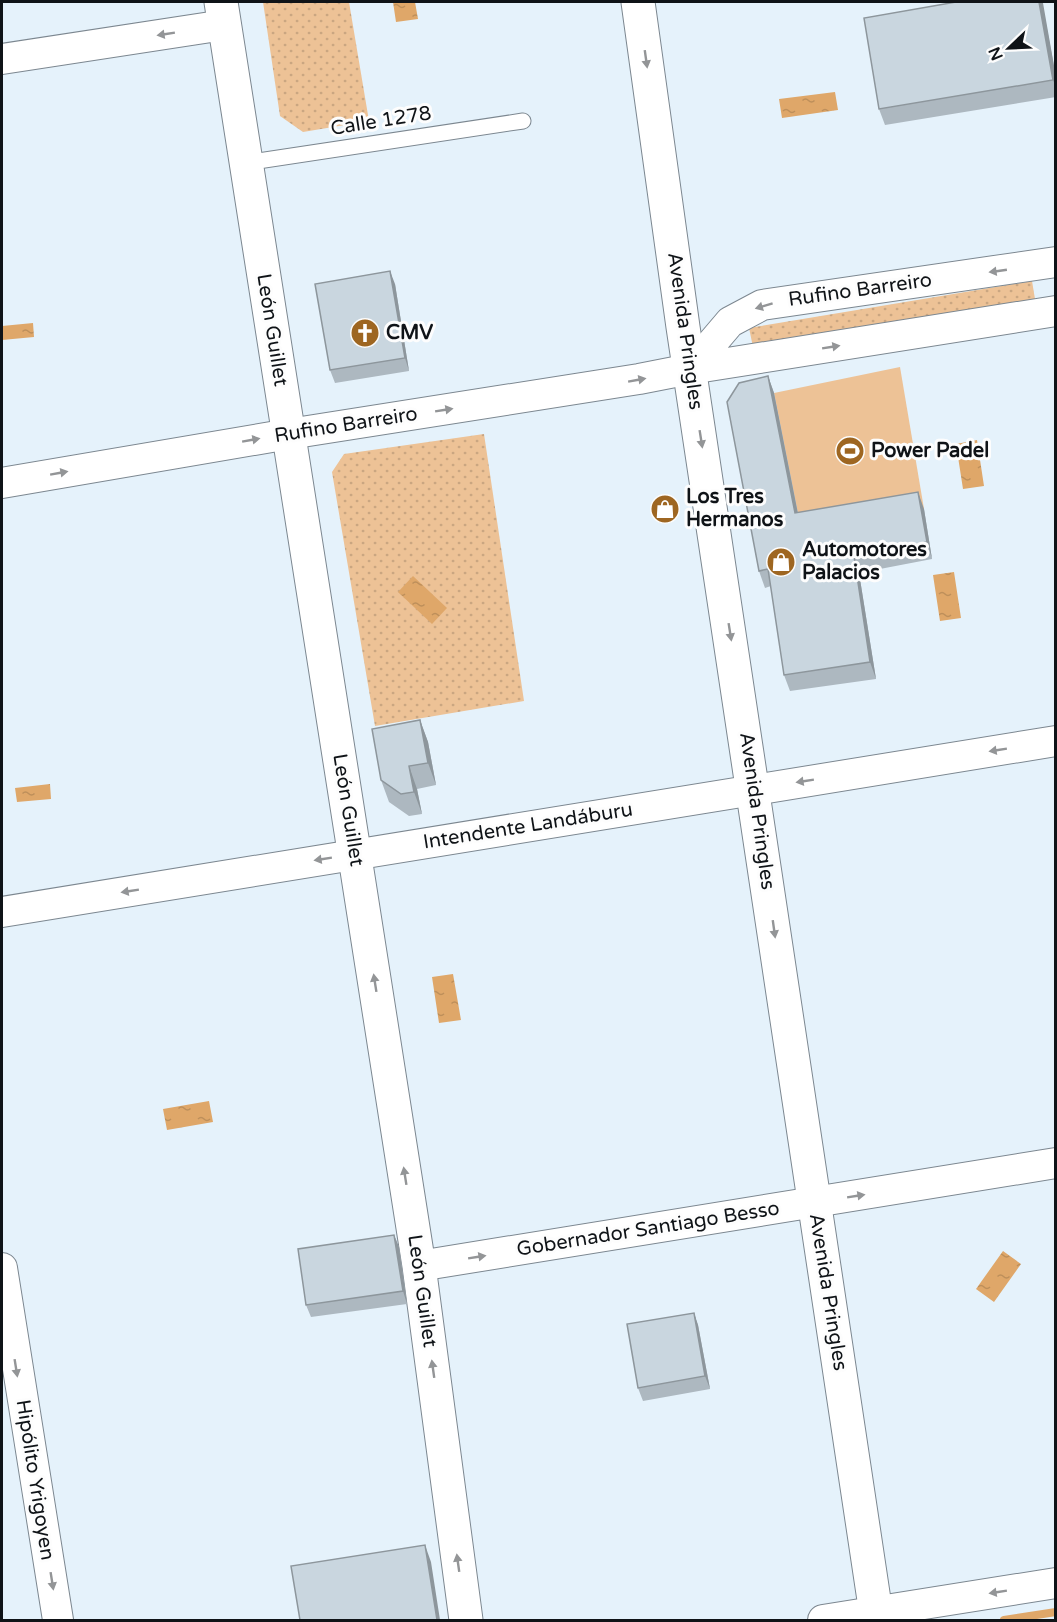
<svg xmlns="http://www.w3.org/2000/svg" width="1057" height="1622" font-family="'Varela Round',sans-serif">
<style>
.grass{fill:url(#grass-dots)}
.park{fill:#edc296}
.water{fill:url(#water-ripples)}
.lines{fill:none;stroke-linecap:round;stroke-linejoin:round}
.stream{stroke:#dfa769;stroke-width:8}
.lane-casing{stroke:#7c8790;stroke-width:17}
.street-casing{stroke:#7c8790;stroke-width:32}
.secondary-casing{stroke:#7c8790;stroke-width:35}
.lane{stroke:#fff;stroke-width:15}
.street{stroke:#fff;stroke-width:30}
.secondary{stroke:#fff;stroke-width:33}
.wall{fill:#adb8c0}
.shaded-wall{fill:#8d969c}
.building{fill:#c9d6df;stroke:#8d969c;stroke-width:1.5}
.oneway{fill:#939597}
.labels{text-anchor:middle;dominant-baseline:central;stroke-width:6;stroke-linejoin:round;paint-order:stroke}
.street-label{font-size:20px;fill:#0f1317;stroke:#fdfdfd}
.poi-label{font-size:20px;font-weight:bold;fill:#0f1317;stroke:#fdfdfd;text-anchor:start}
</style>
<defs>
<pattern id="grass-dots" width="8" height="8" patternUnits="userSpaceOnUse" patternTransform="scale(1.5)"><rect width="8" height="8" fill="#edc296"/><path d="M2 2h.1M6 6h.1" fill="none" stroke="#caa681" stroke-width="1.8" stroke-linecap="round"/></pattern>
<pattern id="water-ripples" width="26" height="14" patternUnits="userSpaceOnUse" patternTransform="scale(1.5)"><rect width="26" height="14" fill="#dfa769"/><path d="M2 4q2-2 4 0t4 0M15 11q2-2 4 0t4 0" fill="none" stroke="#be8f5a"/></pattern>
</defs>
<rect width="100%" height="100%" fill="#e5f2fb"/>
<path class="grass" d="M 263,2 L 349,2 L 369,121 L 303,132 L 280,116 Z
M 1032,281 L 1035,299 L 753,347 L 749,328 Z
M 484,434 L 524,701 L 375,726 L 332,472 L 344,454 Z"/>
<path class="park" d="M 900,367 L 924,509 L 801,529 L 774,393 Z"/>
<path class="water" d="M 393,2 L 415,2 L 418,19 L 396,22 Z
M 835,92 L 838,110 L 782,118 L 779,99 Z
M 33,323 L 34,337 L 2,340 L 2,326 Z
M 977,440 L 984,486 L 963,489 L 956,444 Z
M 954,572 L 961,618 L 940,621 L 933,575 Z
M 413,576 L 447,608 L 432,624 L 398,592 Z
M 50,784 L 51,799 L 17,802 L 15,788 Z
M 453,974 L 461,1020 L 439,1023 L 432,977 Z
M 209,1101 L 213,1122 L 167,1130 L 163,1109 Z
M 1003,1251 L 1021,1264 L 994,1302 L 976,1289 Z"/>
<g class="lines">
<path class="stream" d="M 1004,1620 L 1056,1612"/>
<g class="lane-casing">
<path id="lane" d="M 245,163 L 523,121"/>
</g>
<g class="street-casing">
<path id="street" d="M 2,59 L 224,25
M 690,369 L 730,322 L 762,305 L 1056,262
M 2,483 L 289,434 L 639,379 L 690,369 L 1056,311
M 2,912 L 1056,741
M 419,1266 L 1056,1163
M 2,1268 L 58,1620
M 823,1620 L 1056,1583"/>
</g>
<g class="secondary-casing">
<path id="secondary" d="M 221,2 L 419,1266 L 466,1620
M 638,2 L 683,327 L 877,1620"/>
</g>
<use href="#lane" class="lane"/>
<use href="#street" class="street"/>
<use href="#secondary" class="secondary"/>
</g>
<path class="wall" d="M 956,2 L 1042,2 L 1056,77 L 1056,97 L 885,125 L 879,109 Z
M 395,284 L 409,371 L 335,383 L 330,370 Z
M 768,376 L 774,393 L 798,513 L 924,509 L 932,559 L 859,573 L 876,679 L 790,691 L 784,675 L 771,586 L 765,588 L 759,571 Z
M 420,720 L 428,742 L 436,785 L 417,789 L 422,814 L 409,816 L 389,802 L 381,780 Z
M 394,1235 L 399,1247 L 407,1304 L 311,1317 L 306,1305 Z
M 694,1313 L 698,1325 L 710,1389 L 643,1401 L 638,1388 Z"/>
<path class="shaded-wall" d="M 1039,2 L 1042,2 L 1043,3 L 1056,77 L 1056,87 L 1053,80 Z
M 390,271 L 395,284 L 409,371 L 405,358 Z
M 768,376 L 774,393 L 801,529 L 795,513 Z
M 918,492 L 924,509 L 932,559 L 927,542 Z
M 854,556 L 859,573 L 876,679 L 870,662 Z
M 420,720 L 428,742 L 436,785 L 428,763 Z
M 409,766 L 417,789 L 422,814 L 414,792 Z
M 394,1235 L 399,1247 L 407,1304 L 403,1291 Z
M 694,1313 L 698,1325 L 710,1389 L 705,1376 Z
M 425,1545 L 431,1562 L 440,1620 L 437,1620 Z"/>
<path class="building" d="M 956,2 L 1039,2 L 1053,80 L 879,109 L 864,18 Z
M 390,271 L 405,358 L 330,370 L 315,284 Z
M 768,376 L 795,513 L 918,492 L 927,542 L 854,556 L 870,662 L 784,675 L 768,569 L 759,571 L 727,402 L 739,383 Z
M 420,720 L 428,763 L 409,766 L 414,792 L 401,794 L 381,780 L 372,729 Z
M 394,1235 L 403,1291 L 306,1305 L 298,1249 Z
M 694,1313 L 705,1376 L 638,1388 L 627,1324 Z
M 425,1545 L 437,1620 L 300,1620 L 291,1566 Z"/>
<defs><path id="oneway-solid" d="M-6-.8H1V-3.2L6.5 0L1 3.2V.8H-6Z" transform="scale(1.5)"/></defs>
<g class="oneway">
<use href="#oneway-solid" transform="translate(166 34) rotate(171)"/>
<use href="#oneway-solid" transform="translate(646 59) rotate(82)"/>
<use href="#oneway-solid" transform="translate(998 271) rotate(172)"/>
<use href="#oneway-solid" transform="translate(764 306) rotate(163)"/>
<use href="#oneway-solid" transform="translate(831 347) rotate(-9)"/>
<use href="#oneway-solid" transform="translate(637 380) rotate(-10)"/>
<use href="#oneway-solid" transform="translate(444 410) rotate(-9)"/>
<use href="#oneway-solid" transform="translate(701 439) rotate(81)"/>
<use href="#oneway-solid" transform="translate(251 440) rotate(-10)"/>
<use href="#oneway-solid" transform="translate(59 473) rotate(-10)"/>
<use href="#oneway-solid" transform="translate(730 632) rotate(81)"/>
<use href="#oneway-solid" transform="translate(998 750) rotate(171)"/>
<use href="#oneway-solid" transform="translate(805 781) rotate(171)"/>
<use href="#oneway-solid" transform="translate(323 859) rotate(171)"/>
<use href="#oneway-solid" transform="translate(130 891) rotate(171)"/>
<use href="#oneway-solid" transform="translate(774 929) rotate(82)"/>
<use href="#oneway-solid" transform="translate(375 983) rotate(-99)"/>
<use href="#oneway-solid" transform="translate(405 1176) rotate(-99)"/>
<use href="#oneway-solid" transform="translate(856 1196) rotate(-9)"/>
<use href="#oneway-solid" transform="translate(477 1257) rotate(-9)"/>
<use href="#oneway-solid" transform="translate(16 1368) rotate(81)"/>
<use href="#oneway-solid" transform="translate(433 1369) rotate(-98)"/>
<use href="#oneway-solid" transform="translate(458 1563) rotate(-98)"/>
<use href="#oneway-solid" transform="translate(52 1581) rotate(81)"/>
<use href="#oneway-solid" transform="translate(998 1592) rotate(171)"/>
</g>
<defs>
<g id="church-disc" transform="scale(1.5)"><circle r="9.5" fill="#9e6621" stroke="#fdfdfd"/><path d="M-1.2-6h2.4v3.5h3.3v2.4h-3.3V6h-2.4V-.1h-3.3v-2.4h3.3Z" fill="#fff"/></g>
<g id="stadium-disc" transform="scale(1.5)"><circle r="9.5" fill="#9e6621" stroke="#fdfdfd"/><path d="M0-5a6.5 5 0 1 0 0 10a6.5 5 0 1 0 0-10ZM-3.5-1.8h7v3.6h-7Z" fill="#fff"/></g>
<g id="shop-disc" transform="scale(1.5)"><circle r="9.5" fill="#9e6621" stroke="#fdfdfd"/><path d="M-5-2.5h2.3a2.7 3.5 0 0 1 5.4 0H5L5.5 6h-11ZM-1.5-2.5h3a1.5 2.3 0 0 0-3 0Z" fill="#fff"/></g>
</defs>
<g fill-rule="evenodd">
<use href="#church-disc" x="365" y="333"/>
<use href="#stadium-disc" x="850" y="451"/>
<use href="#shop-disc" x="665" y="509"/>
<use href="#shop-disc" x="781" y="562"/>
</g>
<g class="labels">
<g class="street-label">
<text transform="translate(381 121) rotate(-9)">Calle 1278</text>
<text transform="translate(860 290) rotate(-8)">Rufino Barreiro</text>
<text transform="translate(272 330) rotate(81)">León Guillet</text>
<text transform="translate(685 331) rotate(82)">Avenida Pringles</text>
<text transform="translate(346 425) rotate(-9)">Rufino Barreiro</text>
<text transform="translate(348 810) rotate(81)">León Guillet</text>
<text transform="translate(757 811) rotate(82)">Avenida Pringles</text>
<text transform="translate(528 826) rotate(-9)">Intendente Landáburu</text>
<text transform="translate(648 1229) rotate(-9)">Gobernador Santiago Besso</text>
<text transform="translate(422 1291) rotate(82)">León Guillet</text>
<text transform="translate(828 1292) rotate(81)">Avenida Pringles</text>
<text transform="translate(35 1480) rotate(81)">Hipólito Yrigoyen</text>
</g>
<g class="poi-label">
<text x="386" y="333">CMV</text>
<text x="871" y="451">Power Padel</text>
<text x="686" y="497">Los Tres<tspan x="686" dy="23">Hermanos</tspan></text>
<text x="802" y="550">Automotores<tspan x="802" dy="23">Palacios</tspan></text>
</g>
</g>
<rect width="1057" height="1622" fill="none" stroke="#0f1317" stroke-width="6"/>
<g transform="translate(1009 48) rotate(247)" stroke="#fdfdfd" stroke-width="4.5" paint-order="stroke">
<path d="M0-4.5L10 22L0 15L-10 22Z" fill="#0f1317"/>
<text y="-9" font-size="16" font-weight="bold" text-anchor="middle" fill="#0f1317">N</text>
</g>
</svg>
